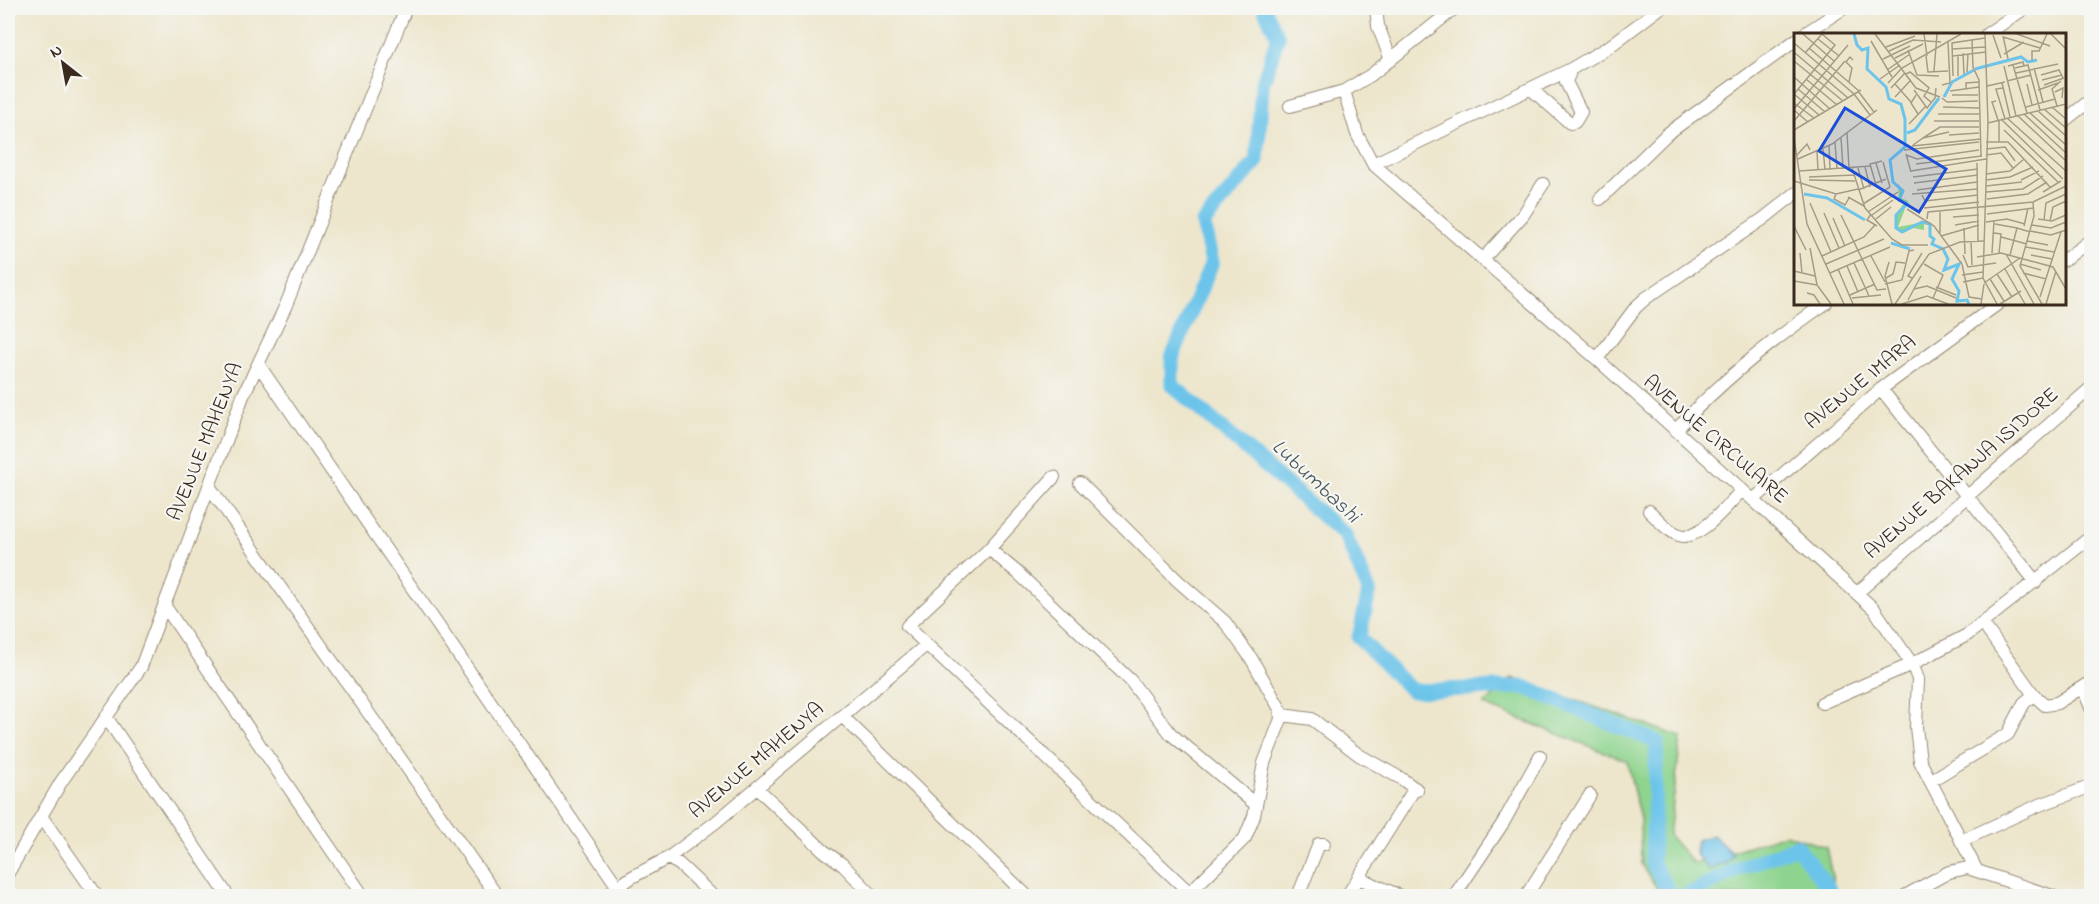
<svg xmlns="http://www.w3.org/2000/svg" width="2099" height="904" font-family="'Indie Flower',sans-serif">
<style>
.green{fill:#8ed48e;stroke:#647f56;stroke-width:1.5}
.water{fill:#6cc4ea;stroke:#547784;stroke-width:1.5}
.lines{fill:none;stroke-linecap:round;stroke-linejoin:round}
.river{stroke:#6cc4ea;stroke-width:15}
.minor-casing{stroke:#948875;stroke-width:14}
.minor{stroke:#fff;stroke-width:12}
.labels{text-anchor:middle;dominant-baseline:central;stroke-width:4.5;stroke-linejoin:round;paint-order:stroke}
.street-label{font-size:21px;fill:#3b2a1e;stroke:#f6f6f2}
.water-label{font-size:22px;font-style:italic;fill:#4a585b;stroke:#f6f6f2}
.inset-river{fill:none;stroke:#6cc4ea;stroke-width:3}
.inset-road{fill:none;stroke:#a69b86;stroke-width:1.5}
.view{fill:#1d4ed8;fill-opacity:0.15;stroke:#1d4ed8;stroke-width:3}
.inset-edge{fill:none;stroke:#3b2a1e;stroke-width:3}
</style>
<rect width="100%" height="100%" fill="#f6f6f2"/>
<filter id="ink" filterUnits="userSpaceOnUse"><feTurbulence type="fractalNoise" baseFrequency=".0167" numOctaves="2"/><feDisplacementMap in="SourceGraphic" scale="12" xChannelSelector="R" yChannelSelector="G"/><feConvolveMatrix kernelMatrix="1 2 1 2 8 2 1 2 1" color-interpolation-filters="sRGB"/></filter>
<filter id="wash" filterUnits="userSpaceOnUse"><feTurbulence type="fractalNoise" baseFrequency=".008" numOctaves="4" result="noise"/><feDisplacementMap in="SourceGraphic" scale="24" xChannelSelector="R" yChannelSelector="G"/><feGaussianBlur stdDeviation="1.35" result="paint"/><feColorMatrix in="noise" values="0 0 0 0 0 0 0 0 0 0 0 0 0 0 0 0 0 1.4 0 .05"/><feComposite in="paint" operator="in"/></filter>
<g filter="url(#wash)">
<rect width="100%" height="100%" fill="#ede6cc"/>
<path class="green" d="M 1512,678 L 1681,737 L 1669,836 L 1694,864 L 1785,834 L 1826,847 L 1836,896 L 1662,896 L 1641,864 L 1640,819 L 1627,761 L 1484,705 Z"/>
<path class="water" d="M 1713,835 L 1733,855 L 1726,863 L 1709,870 L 1695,853 L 1697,840 Z"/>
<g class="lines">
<path class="river" d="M 1264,8 L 1278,37 L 1262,85 L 1257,161 L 1203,223 L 1212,262 L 1172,358 L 1172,385 L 1345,535 L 1369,591 L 1359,638 L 1412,691 L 1524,687 L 1657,742 L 1652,863 L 1672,896
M 1686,896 L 1740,868 L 1797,846 L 1834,896"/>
</g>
</g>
<g filter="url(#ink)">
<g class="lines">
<g class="minor-casing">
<path id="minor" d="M 1376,8 L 1378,26 L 1391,60
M 1804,34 L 1844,8
M 1987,34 L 2025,8
M 1531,89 L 1570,123 L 1575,122 L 1581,112 L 1566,82 L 1571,69 L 1610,46 L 1660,8
M 1344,91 L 1357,134 L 1373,164 L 1597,359 L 1874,609 L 1912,664 L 1918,679 L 1916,727 L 1920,761 L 1976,869
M 1290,106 L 1344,91 L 1371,75 L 1455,8
M 2064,121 L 2092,99
M 1373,164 L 1571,69
M 1600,199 L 1667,134 L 1796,40
M 1483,259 L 1523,215 L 1543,184
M 2064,260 L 2092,239
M 1597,359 L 1636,307 L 1646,298 L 1763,219 L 1796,193
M 258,364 L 618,887
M 1881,389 L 2036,582
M 1676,430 C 1721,381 1771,341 1826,303
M 1054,477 L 989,549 L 907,626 L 1189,892
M 1080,483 L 1178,581 L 1225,622 L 1251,658 L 1280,709 L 1281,719 L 1264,763 L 1254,816 L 1245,838 L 1186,896
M 209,486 L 497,896
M 1753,500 L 1881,389 L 1999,303
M 1649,511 C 1658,519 1667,531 1679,535 C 1698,543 1729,503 1742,490
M 989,549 L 1018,573 L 1130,680 L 1171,734 L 1255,804
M 1858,592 L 2092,387
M 164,605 L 363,896
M 1983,624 L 2034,695 L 2045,705 L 2057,703 L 2092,681
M 2083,688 L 2092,710
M 1822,703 L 1912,664 L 1967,635 L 2092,536
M 1282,715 L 1312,719 L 1359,755 L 1402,779 L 1417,790
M 842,716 L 1027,896
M 106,717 L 228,896
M 1930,781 L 2008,734 L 2024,703 L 2034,695
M 757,788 L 824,851 L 842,864 L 873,896
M 41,816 L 97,896
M 1961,841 L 2037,806 L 2092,786
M 668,858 L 679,864 L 713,896
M 8,873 L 61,782 L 141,667 L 243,396 L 286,305 L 406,8
M 1359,878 L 1400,896
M 606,896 L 632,877 L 668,858 L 716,822 L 925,646
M 1298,896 L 1319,844 L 1324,844
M 1347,896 L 1415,788
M 1454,896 L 1503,823 L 1540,756
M 1526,896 L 1590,795
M 1905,896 L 1949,872 L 1968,868 L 2052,896"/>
</g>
<use href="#minor" class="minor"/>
</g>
</g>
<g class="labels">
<g class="street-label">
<text transform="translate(1861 383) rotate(-39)">AVENUE IMARA</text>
<text transform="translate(1715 440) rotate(41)">AVENUE CIRCULAIRE</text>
<text transform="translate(206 442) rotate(-68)">AVENUE MAHENYA</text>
<text transform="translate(1962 474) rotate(-41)">AVENUE BAKANJA ISIDORE</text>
<text transform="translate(757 761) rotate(-40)">AVENUE MAHENYA</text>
</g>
<g class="water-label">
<text transform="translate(1315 482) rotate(43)">Lubumbashi</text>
</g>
</g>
<g transform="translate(1794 33)">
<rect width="272" height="272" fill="#ede6cc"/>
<path d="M 104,151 L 110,159 L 107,165 L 114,168 L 104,194 L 130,189 L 130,197 L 119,195 L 109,200 L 101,194 L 101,183 L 110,170 L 105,167 Z" fill="#8ed48e"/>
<path class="inset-river" d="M 60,1 L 63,12 L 68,17 L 74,15 L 73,36 L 92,54 L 95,66 L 107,71 L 111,86 L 111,114 L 96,127 L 99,149 L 109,158 L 105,167 L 113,171 L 102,182 L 102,195 L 108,199 L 128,189 L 136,191 L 136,203 L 140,206 L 138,211 L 149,216 L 154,226 L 150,237 L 165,231 L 158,246 L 165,258 L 163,268 L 173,267 L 175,271M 181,36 L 227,24 L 234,29 L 243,27M 150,64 L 158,49 L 180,37M 113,100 L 121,97 L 145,65M 10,161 L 33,165 L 71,187M 97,210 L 116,216"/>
<path class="inset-road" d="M 9,1 L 40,28M 81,1 L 122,55 L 146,64M 130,1 L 133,23M 191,1 L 194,90 L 189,245 L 203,271M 223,1 L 256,13M 257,1 L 272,16M 199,2 L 207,25M 209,3 L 214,26M 209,4 L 246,15M 24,6 L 45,23M 178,6 L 179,34 L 185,47 L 187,123M 77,8 L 98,44M 0,10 L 60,61 L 76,82M 92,14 L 121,3M 15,15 L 29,27M 158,16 L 191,14M 114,17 L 123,42 L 145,43M 95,18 L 119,7 L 147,9M 1,20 L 54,65M 11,20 L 28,1M 169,20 L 170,41M 210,21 L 230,9M 132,23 L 134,39 L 154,38M 159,23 L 192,19M 101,25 L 129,11M 89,26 L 116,13M 29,27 L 65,58M 0,28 L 49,68M 238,28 L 238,18 L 245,18 L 253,1M 219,32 L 233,80M 210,33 L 222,83M 214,33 L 229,29 L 230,33M 221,35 L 234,32 L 246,77M 240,35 L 249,69M 93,37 L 116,21M 140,38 L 143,1M 173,39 L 174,21M 222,40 L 264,31M 112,41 L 116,39 L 135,55 L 130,63 L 138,70M 247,42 L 265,37 L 269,45M 159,43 L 158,10 L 191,5M 164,43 L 164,22M 0,44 L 36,76M 12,46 L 43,72M 86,46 L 106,32M 248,47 L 268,42M 213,48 L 237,42M 55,49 L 58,35 L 52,29 L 56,24 L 59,27M 94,50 L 108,35 L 167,1M 208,50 L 216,84M 101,51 L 117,69M 233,51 L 238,72M 148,52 L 156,50 L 154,9M 250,52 L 270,45M 193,53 L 211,49M 97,55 L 111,40M 172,55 L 172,50 L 185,49M 209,55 L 202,56 L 211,86M 4,56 L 31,79M 120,57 L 133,75 L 141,65 L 142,55M 244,57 L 264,50M 64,58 L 80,79M 156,58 L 185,54M 261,59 L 269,55 L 268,65M 0,61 L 41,12 L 28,1M 0,61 L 25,82M 122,62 L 117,70 L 124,81M 158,62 L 184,62M 101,64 L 116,48M 148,65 L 153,69 L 184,68M 202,68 L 198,69 L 204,87M 0,70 L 20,85M 263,73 L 258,56 L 267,48M 149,74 L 185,75M 232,74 L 261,66M 258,74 L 272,86M 0,76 L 54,12M 250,76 L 272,95M 0,77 L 14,89M 244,78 L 272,103M 236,80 L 272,112M 144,81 L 185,81M 230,81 L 272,120M 223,82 L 272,128M 213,85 L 272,138M 207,86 L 269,146M 0,88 L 51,28M 140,88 L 185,88M 194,90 L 272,71M 115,91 L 132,73M 0,97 L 67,57M 210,97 L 264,149M 53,100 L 55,135M 155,102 L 185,100M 47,104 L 49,136M 0,105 L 13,191 L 50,271M 129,105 L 146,94 L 185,94M 41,109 L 43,136M 192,109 L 214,109 L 256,154M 205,109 L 205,87M 35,112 L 36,137M 119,112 L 129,105 L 155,99M 118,113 L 187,106M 29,115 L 31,137M 192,116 L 211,114 L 221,128M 110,117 L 185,109M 23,118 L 24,137M 112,121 L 117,139M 3,122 L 13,111 L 16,117M 112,122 L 123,126 L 185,117M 192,122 L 207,120 L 219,135M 4,126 L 38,111 L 83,77M 89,129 L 96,154M 82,130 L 88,150M 183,130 L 184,208M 122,131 L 188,123M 71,134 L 76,154M 58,135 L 71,175 L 98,206 L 108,212 L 134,212M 64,135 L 70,156M 5,138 L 77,133M 117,138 L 192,126M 192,141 L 216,138 L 230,126M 15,144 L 60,142M 119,144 L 184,136M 15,147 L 61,148M 192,147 L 216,144 L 239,134M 227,147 L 245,138M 0,148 L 42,161 L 64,156M 120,150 L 184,142M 82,152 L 76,131 L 88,128M 192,153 L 228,149M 64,157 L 92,146M 123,157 L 183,149M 192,159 L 229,156 L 249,143M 249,159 L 267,148M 42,161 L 40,166 L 51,172 L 55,165M 118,161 L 184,156M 128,162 L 131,168 L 184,162M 54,164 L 70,173M 193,166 L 234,161 L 253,149M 239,169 L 240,183 L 226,233 L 248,271M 16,170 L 37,219M 69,171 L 96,154M 130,175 L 185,169M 113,176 L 140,193 L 168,231 L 175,264 L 188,266M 74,179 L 104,159M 30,180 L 45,215M 77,181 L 73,187 L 83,193M 193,181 L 240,175M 47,182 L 83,257 L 92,256M 78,182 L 99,167M 159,184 L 185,182M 39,185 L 51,213M 82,186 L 97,174M 133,186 L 134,179 L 239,169 L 272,153M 244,186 L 258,188 L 272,182M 250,187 L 252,170 L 272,161M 256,188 L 259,174 L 272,168M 192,189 L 213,186 L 231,191M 201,191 L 223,195M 161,192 L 185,188M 238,192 L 257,195 L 272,189M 0,193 L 12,217M 230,193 L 234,175M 170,195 L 171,221M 236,198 L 257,202 L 272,197M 146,200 L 146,179M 200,200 L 207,201 L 205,220M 147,203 L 185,192M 207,204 L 233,211M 177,208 L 178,232M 233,208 L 254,212M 232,214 L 260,219M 16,215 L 23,252 L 37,271M 6,220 L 8,240M 198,220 L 200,188M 212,221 L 240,271M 169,222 L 174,234 L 202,230M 216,222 L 223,195 L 236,199M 237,222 L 258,226M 28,223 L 70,204 L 81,192M 77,223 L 91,249M 183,224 L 207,220 L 259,234 L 272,256M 95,229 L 91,243 L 98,271M 60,230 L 75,263M 32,231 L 90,206M 130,231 L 149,242 L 139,265M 226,231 L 247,237M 53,233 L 64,259M 44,236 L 59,271M 211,236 L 231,271M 0,238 L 21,243M 36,240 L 96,214M 229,240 L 252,246M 203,241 L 218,264M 168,242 L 189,239M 92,245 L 99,241 L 102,229 L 111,230M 118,245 L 114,243 L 128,220M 196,246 L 210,268M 0,248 L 23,252M 169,249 L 189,245M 190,250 L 226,225M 91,251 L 108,247 L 115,218 L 120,217M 142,254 L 162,262M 120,256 L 133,253 L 162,265M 13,260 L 20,262 L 26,271M 56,262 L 81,251M 246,264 L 267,199M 58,265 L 87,262M 114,267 L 127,243M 101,271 L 135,221 L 166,209 L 191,208M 108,271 L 133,263 L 154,271M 187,271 L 190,251M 206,271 L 227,258M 252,271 L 262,238"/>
<path class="view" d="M 51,75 L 152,136 L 125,179 L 25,118 Z"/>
<rect width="272" height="272" class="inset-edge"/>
</g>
<rect width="2099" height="904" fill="none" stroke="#f6f6f2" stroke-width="30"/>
<g transform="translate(63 63) rotate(329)" stroke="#f6f6f2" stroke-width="4.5" paint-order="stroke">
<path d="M0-4.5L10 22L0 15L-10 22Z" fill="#3b2a1e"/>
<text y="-9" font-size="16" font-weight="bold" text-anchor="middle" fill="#3b2a1e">N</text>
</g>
</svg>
